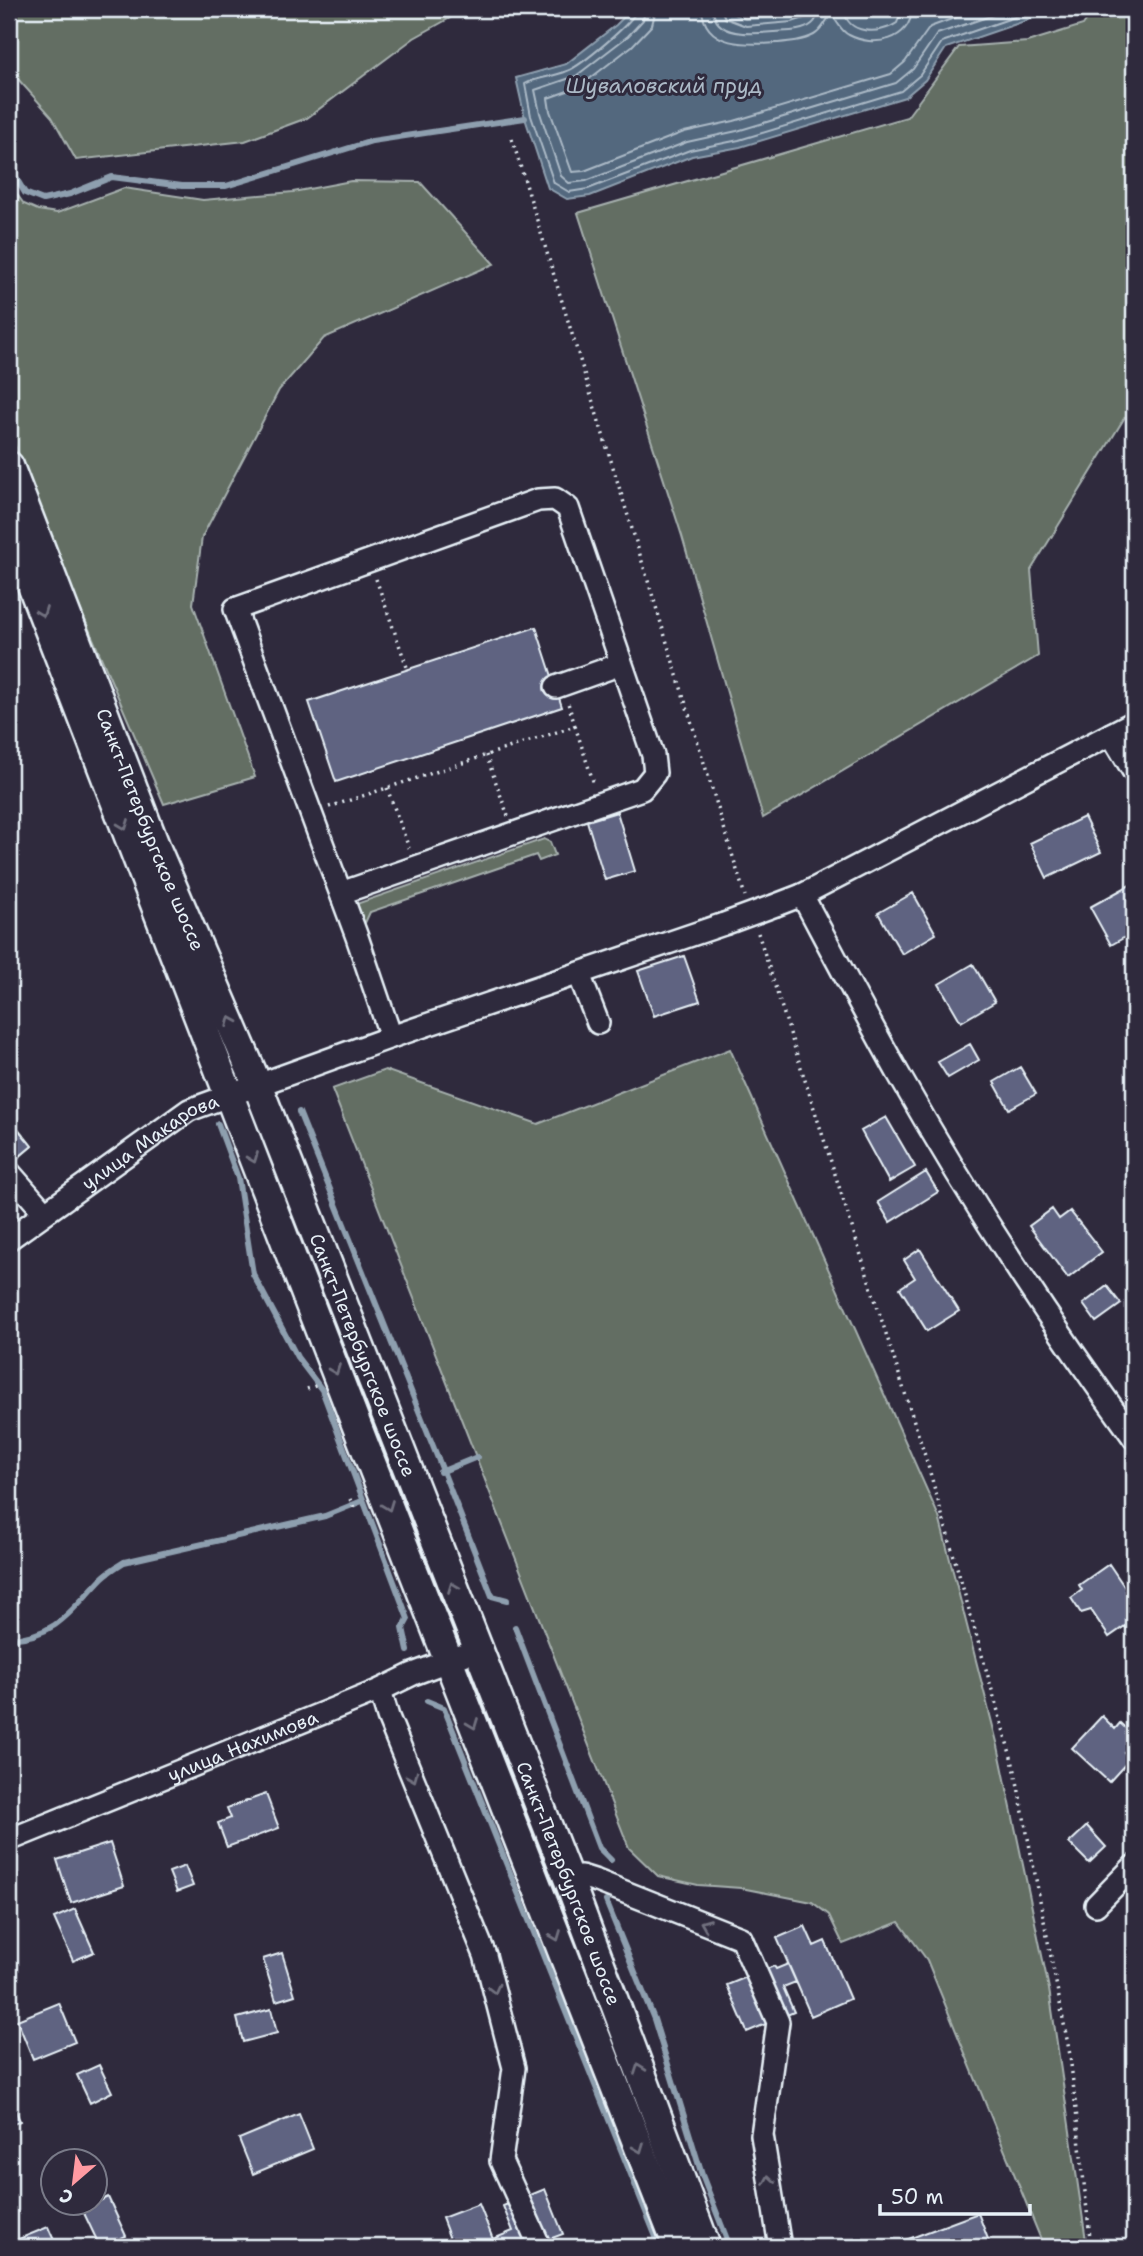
<svg xmlns="http://www.w3.org/2000/svg" width="1143" height="2256" font-family="'Shantell Sans',sans-serif">
<style>
.green{fill:#636e63;stroke:#a6b0ae;stroke-width:2}
.water{fill:#52687e;stroke:#8e9faf;stroke-width:2}
.lines{fill:none;stroke-linecap:round;stroke-linejoin:round}
.shore{stroke:#acbac7;stroke-width:2}
.stream{stroke:#8e9faf;stroke-width:6}
.building{fill:#5f6481;stroke:#e8f1f8;stroke-width:2}
.minor-casing{stroke:#e8f1f8;stroke-width:26}
.major-casing{stroke:#e8f1f8;stroke-width:33}
.path{stroke:#e8f1f8;stroke-width:3.5;stroke-dasharray:2 5;stroke-linecap:butt}
.minor{stroke:#2f2a3d;stroke-width:21}
.major{stroke:#2f2a3d;stroke-width:28}
.minor-bridge-casing{stroke:#e8f1f8;stroke-width:26;stroke-linecap:butt}
.minor-bridge{stroke:#2f2a3d;stroke-width:21}
.oneway{stroke:#70707e}
.labels{text-anchor:middle;dominant-baseline:central;stroke-width:6;stroke-linejoin:round;paint-order:stroke}
.street-label{font-size:19px;fill:#e8f1f8;stroke:#2f2a3d}
.water-label{font-size:21px;font-style:italic;fill:#acbac7;stroke:#2f2a3d}
</style>
<rect width="100%" height="100%" fill="#2f2a3d"/>
<filter id="ink" filterUnits="userSpaceOnUse"><feTurbulence type="fractalNoise" baseFrequency=".0143" numOctaves="2"/><feDisplacementMap in="SourceGraphic" scale="14" xChannelSelector="R" yChannelSelector="G"/><feConvolveMatrix kernelMatrix="1 2 1 2 8 2 1 2 1" color-interpolation-filters="sRGB"/></filter>
<g filter="url(#ink)">
<path class="green" d="M 9,9 L 466,9 L 414,38 L 307,118 L 245,141 L 76,160 L 52,117 L 9,69 Z
M 1094,9 L 1134,9 L 1134,419 L 1125,417 L 1031,570 L 1038,656 L 763,818 L 682,536 L 578,213 L 907,117 L 959,47 L 1027,42 L 1083,25 Z
M 9,165 L 13,189 L 24,204 L 38,210 L 57,213 L 124,188 L 203,200 L 293,192 L 351,181 L 420,182 L 494,264 L 324,338 L 279,390 L 202,537 L 193,604 L 255,777 L 164,804 L 70,585 L 9,430 Z
M 544,839 L 550,842 L 555,855 L 539,861 L 536,855 L 370,912 L 365,923 L 361,924 L 355,908 L 359,903 Z
M 9,1018 L 18,1128 L 32,1146 L 9,1166 Z
M 730,1049 L 939,1517 L 998,1746 L 1049,1989 L 1087,2247 L 1044,2247 L 927,1960 L 899,1922 L 843,1944 L 829,1915 L 812,1902 L 741,1888 L 698,1885 L 658,1876 L 629,1848 L 332,1089 L 385,1070 L 538,1124 Z"/>
<path class="water" d="M 636,9 L 722,9 L 745,19 L 792,15 L 813,9 L 851,9 L 868,15 L 880,15 L 891,9 L 1060,9 L 946,48 L 925,80 L 905,97 L 740,147 L 692,156 L 590,196 L 567,199 L 548,188 L 525,118 L 516,78 L 566,64 L 616,25 L 629,12 Z"/>
<g class="lines">
<path class="shore" d="M 637,9 C 635,21 581,66 567,71 C 554,77 537,77 525,84 L 531,116 L 554,183 L 569,192 L 588,189 L 690,150 L 739,140 L 901,91 L 920,75 L 942,42 L 1038,9
M 645,9 L 643,20 L 628,36 L 576,76 L 535,90 L 540,113 L 561,176 L 569,183 L 586,181 L 687,142 L 737,131 L 896,83 L 913,69 L 937,34 L 1011,9
M 656,9 L 652,25 L 632,46 L 579,87 L 548,98 L 550,111 L 572,172 L 584,171 L 684,132 L 734,121 L 891,74 L 905,62 L 930,27 L 979,9
M 702,9 C 704,48 749,45 777,43 C 789,42 803,41 814,35 C 823,30 825,21 831,15 C 838,21 840,31 849,35 C 873,48 911,41 912,9
M 713,9 C 714,38 753,34 774,32 C 786,31 802,32 812,24 C 817,20 818,15 818,9
M 721,9 L 725,18 L 746,26 L 792,22 L 807,17 L 809,9
M 844,9 C 846,35 880,35 897,23 L 902,9"/>
<path class="stream" d="M 9,145 L 13,173 L 25,193 L 43,200 L 70,194 L 112,177 L 182,186 L 226,186 L 372,141 L 525,118
M 299,1112 L 443,1471 L 477,1457
M 218,1124 L 238,1178 L 253,1274 L 297,1357 L 322,1390 L 408,1619 L 403,1628 L 408,1651
M 440,1472 L 443,1471 L 492,1596 L 507,1600
M 515,1627 L 599,1848 L 611,1860
M 9,1639 C 58,1636 71,1610 102,1578 C 108,1572 116,1567 124,1562 L 325,1516 L 362,1501
M 427,1701 L 444,1708 L 660,2247
M 606,1901 L 654,2019 L 702,2175 L 730,2247"/>
</g>
<path class="building" d="M 536,627 L 562,707 L 336,782 L 309,702 Z
M 617,812 L 635,871 L 605,880 L 587,821 Z
M 1084,817 L 1101,852 L 1047,878 L 1030,843 Z
M 1130,885 L 1134,893 L 1134,932 L 1111,945 L 1090,907 Z
M 913,893 L 936,934 L 902,954 L 878,913 Z
M 684,956 L 700,1001 L 654,1016 L 638,971 Z
M 973,964 L 995,1002 L 961,1022 L 939,984 Z
M 970,1044 L 979,1060 L 948,1078 L 938,1062 Z
M 1020,1067 L 1036,1094 L 1009,1109 L 994,1082 Z
M 886,1117 L 915,1167 L 889,1182 L 861,1131 Z
M 18,1129 L 32,1146 L 14,1161 L 9,1154 L 9,1136 Z
M 926,1172 L 938,1192 L 890,1222 L 878,1202 Z
M 1052,1209 L 1059,1219 L 1070,1211 L 1102,1252 L 1068,1278 L 1029,1226 Z
M 920,1249 L 959,1311 L 927,1331 L 900,1288 L 915,1278 L 904,1260 Z
M 1107,1286 L 1121,1304 L 1096,1322 L 1083,1304 Z
M 1109,1564 L 1132,1598 L 1134,1596 L 1133,1637 L 1125,1626 L 1109,1637 L 1091,1610 L 1081,1613 L 1071,1598 L 1082,1590 L 1079,1585 Z
M 1102,1716 L 1115,1729 L 1120,1723 L 1134,1736 L 1134,1742 L 1124,1753 L 1130,1759 L 1109,1782 L 1072,1748 Z
M 266,1794 L 279,1828 L 227,1847 L 218,1823 L 231,1818 L 227,1808 Z
M 1087,1826 L 1106,1847 L 1089,1863 L 1069,1843 Z
M 110,1843 L 124,1886 L 71,1903 L 57,1860 Z
M 185,1866 L 193,1886 L 177,1892 L 169,1872 Z
M 75,1909 L 94,1952 L 73,1961 L 54,1918 Z
M 805,1926 L 814,1946 L 825,1941 L 850,1999 L 811,2016 L 777,1938 Z
M 282,1953 L 295,1995 L 276,2001 L 263,1959 Z
M 788,1964 L 796,1982 L 783,1987 L 794,2012 L 747,2032 L 727,1985 L 774,1966 L 776,1969 Z
M 59,2003 L 75,2042 L 33,2059 L 17,2020 Z
M 271,2009 L 277,2033 L 243,2042 L 237,2018 Z
M 99,2065 L 112,2092 L 90,2103 L 77,2075 Z
M 9,2095 L 20,2121 L 9,2126 Z
M 299,2114 L 313,2149 L 253,2174 L 239,2139 Z
M 545,2189 L 563,2234 L 528,2247 L 496,2247 L 493,2239 L 513,2231 L 503,2206 Z
M 108,2197 L 126,2236 L 100,2247 L 82,2209 Z
M 479,2204 L 496,2247 L 453,2247 L 442,2218 Z
M 978,2213 L 991,2247 L 887,2247 Z
M 48,2227 L 57,2247 L 11,2247 L 9,2243 Z"/>
<g class="lines">
<g class="minor-casing">
<g id="minor">
<path d="M 556,687 L 621,664"/>
<path d="M 1111,734 L 1134,722"/>
<path d="M 341,893 L 642,789 L 655,773 L 653,755 L 568,508 L 555,499 L 538,500 L 235,609 L 357,937 L 391,1037"/>
<path d="M 802,895 C 834,955 865,1014 898,1073 C 969,1199 1049,1321 1134,1438"/>
<path d="M 776,905 L 802,895 L 1111,734 L 1134,772"/>
<path d="M 579,974 L 598,1023"/>
<path d="M 9,1172 L 44,1212"/>
<path id="s1" d="M 9,1239 L 189,1110 L 391,1037 L 724,924"/>
<path d="M 380,1690 L 388,1717 L 485,1955 L 514,2068 L 501,2161 L 540,2247"/>
<path id="s2" d="M 9,1840 L 380,1690 L 413,1674 L 477,1650"/>
<path d="M 568,1878 L 581,1876 L 597,1881 L 741,1938 L 778,2022 L 762,2135 L 780,2247"/>
<path d="M 1096,1905 L 1134,1866"/>
</g>
</g>
<g class="major-casing">
<g id="major">
<path id="s3" d="M 9,466 L 157,851 L 257,1084 L 568,1878 L 706,2247"/>
<path d="M 9,526 L 363,1442 L 678,2247"/>
</g>
</g>
<path class="path" d="M 512,139 L 745,896
M 376,579 L 408,670
M 575,726 L 594,784
M 486,755 L 508,816
M 387,788 L 409,848
M 329,807 L 575,726 L 568,703
M 758,933 L 927,1462 L 1015,1771 L 1070,2055 L 1091,2247
M 307,1389 L 318,1385
M 350,1499 L 355,1510"/>
<use href="#minor" class="minor"/>
<use href="#major" class="major"/>
<g class="minor-bridge-casing">
<path id="minor-bridge" d="M 724,924 L 776,905"/>
</g>
<use href="#minor-bridge" class="minor-bridge"/>
</g>
<defs><path id="oneway-chevron" d="M-2-3.5L2.5 0L-2 3.5" fill="none" stroke-width="1.6" stroke-linecap="round" stroke-linejoin="round" transform="scale(1.75)"/></defs>
<g class="oneway">
<use href="#oneway-chevron" transform="translate(42 612) rotate(69)"/>
<use href="#oneway-chevron" transform="translate(124 825) rotate(69)"/>
<use href="#oneway-chevron" transform="translate(231 1021) rotate(-113)"/>
<use href="#oneway-chevron" transform="translate(253 1158) rotate(69)"/>
<use href="#oneway-chevron" transform="translate(335 1370) rotate(69)"/>
<use href="#oneway-chevron" transform="translate(388 1506) rotate(69)"/>
<use href="#oneway-chevron" transform="translate(453 1587) rotate(-111)"/>
<use href="#oneway-chevron" transform="translate(473 1724) rotate(69)"/>
<use href="#oneway-chevron" transform="translate(413 1777) rotate(68)"/>
<use href="#oneway-chevron" transform="translate(705 1924) rotate(-158)"/>
<use href="#oneway-chevron" transform="translate(556 1936) rotate(69)"/>
<use href="#oneway-chevron" transform="translate(494 1989) rotate(76)"/>
<use href="#oneway-chevron" transform="translate(639 2069) rotate(-110)"/>
<use href="#oneway-chevron" transform="translate(639 2148) rotate(69)"/>
<use href="#oneway-chevron" transform="translate(769 2180) rotate(-99)"/>
</g>
</g>
<g class="labels">
<g class="street-label">
<text stroke="none"><textPath href="#s3" startOffset="390">Санкт-Петербургское шоссе</textPath></text>
<text stroke="none"><textPath href="#s1" startOffset="172">улица Макарова</textPath></text>
<text stroke="none"><textPath href="#s3" startOffset="957">Санкт-Петербургское шоссе</textPath></text>
<text stroke="none"><textPath href="#s2" startOffset="252">улица Нахимова</textPath></text>
<text stroke="none"><textPath href="#s3" startOffset="1524">Санкт-Петербургское шоссе</textPath></text>
</g>
<g class="water-label">
<text x="664" y="86">Шуваловский пруд</text>
</g>
</g>
<rect width="1143" height="2256" fill="none" stroke="#2f2a3d" stroke-width="35"/>
<rect x="18" y="18" width="1108" height="2221" fill="none" stroke="#e8f1f8" stroke-width="2.5" filter="url(#ink)"/>
<g transform="translate(74 2182) rotate(208)"><circle r="33" fill="#2f2a3d" stroke="#797a88" stroke-width="2"/>
<path d="M0-5L12 26L0 18L-12 26Z" fill="#ff9aa2"/>
<text y="-10" font-size="19" font-weight="bold" text-anchor="middle" fill="#e8f1f8">С</text>
</g>
<path d="M880 2204v10h150v-10" fill="none" stroke="#e8f1f8" stroke-width="3.5"/>
<text x="891" y="2204" font-size="21" fill="#e8f1f8" stroke="#2f2a3d" stroke-width="5" paint-order="stroke">50 m</text>
</svg>
